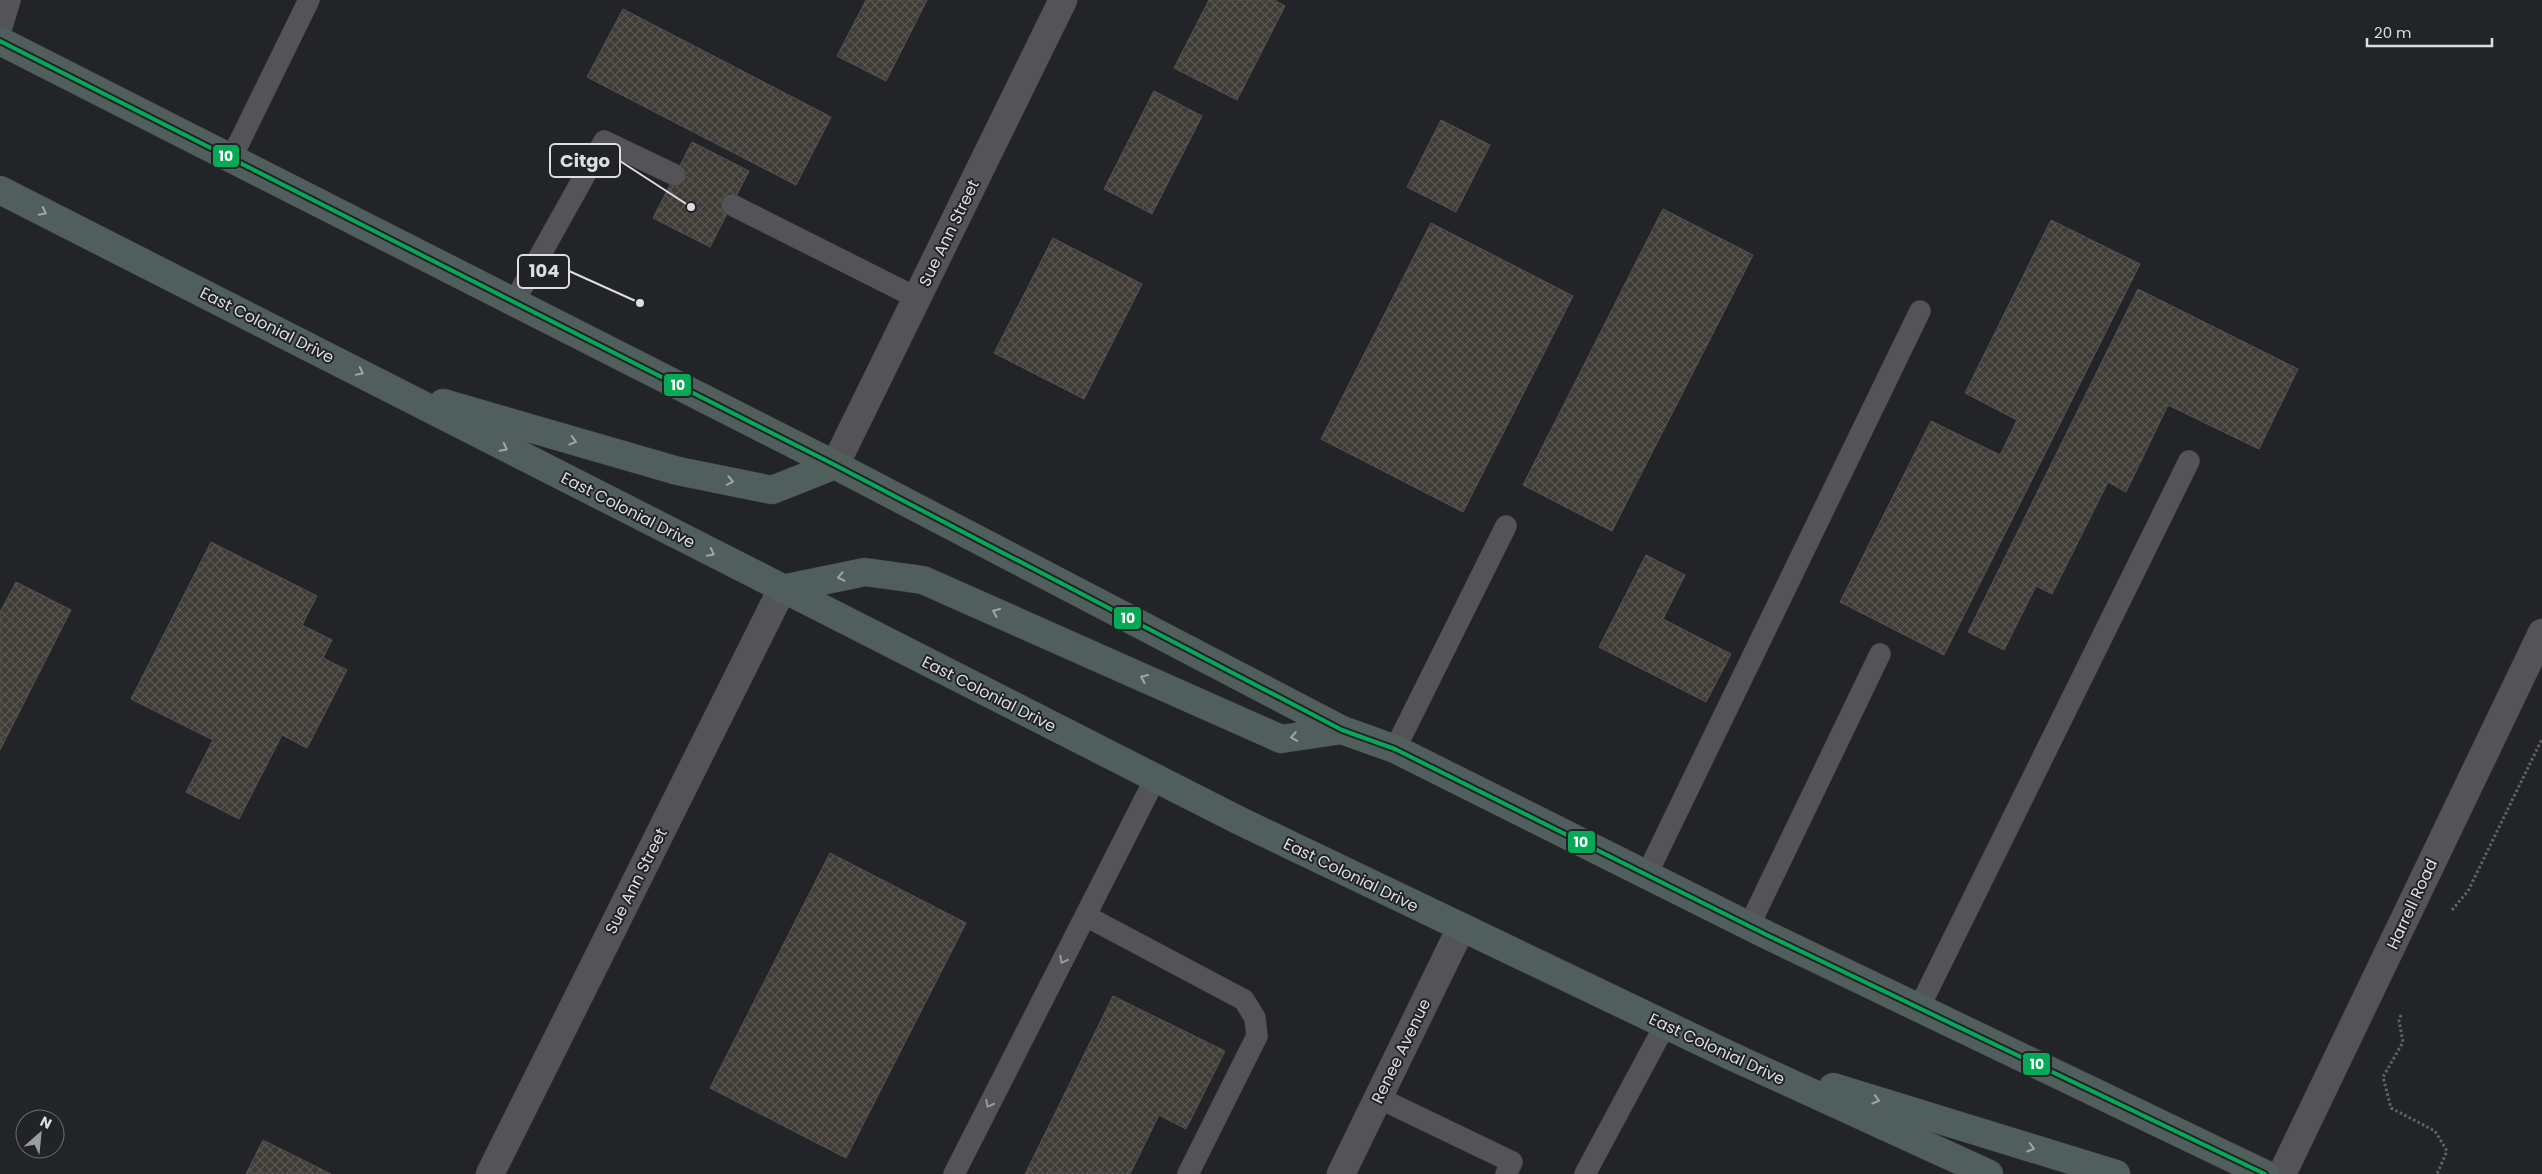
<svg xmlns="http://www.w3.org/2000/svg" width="2542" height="1174" font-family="Poppins,sans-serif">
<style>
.building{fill:url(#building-cross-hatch);stroke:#535353}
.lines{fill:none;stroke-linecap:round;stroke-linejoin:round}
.service-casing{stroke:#3e3f42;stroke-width:22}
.minor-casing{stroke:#3e3f42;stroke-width:29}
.tertiary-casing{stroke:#3e3f42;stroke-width:29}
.trunk-casing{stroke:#3e3f42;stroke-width:29}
.path{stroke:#616264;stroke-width:3;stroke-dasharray:2.5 2.5;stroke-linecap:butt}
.service{stroke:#545457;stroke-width:21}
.minor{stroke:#545457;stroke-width:28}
.tertiary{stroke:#545457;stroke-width:28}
.trunk{stroke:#505f5c;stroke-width:28}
.bus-1-casing{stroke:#212328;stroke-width:8}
.bus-1{stroke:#06aa56;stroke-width:4}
.oneway{stroke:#9ea5a6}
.oneway2{stroke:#98999c}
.labels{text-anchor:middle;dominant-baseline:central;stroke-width:4;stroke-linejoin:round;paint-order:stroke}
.street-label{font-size:16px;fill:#dddee2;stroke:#212328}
.leader{fill:none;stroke:#dddee2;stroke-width:2}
.callout-dot{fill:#dddee2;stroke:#212328;stroke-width:2}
.callout{fill:#212328;stroke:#dddee2;stroke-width:2}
.callout-label{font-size:18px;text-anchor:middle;font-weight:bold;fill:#dddee2}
.line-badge{stroke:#212328;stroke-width:2}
.badge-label{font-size:14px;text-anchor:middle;font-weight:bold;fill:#fff}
</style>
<defs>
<pattern id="building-cross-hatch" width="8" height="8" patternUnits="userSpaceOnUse" patternTransform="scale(1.25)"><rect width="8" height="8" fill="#3f3b35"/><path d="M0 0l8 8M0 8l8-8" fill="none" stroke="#5a5752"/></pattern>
</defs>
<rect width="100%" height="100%" fill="#222427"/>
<path class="building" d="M 866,0 L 927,0 L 886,81 L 837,56 Z
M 1209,0 L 1274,0 L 1285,6 L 1237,100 L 1174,68 Z
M 623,9 L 831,117 L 796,185 L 587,77 Z
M 1154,91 L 1202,116 L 1152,214 L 1104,189 Z
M 1441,120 L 1490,145 L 1456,212 L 1407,187 Z
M 692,142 L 749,171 L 710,247 L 653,218 Z
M 1663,209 L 1753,255 L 1612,531 L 1523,485 Z
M 2051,220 L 2140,264 L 1944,655 L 1840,602 L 1931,421 L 2000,455 L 2017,420 L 1965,393 Z
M 1431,223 L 1573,296 L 1463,512 L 1321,439 Z
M 1053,238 L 1142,284 L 1084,399 L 994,353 Z
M 2138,289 L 2298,369 L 2259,449 L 2168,405 L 2126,492 L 2108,482 L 2052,594 L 2036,586 L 2004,650 L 1968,632 Z
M 211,542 L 317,596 L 302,625 L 332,640 L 323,658 L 347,670 L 307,748 L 282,735 L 239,819 L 186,792 L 213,740 L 131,699 Z
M 1646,555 L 1685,575 L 1663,619 L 1731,654 L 1706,702 L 1599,647 Z
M 16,582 L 71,610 L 0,750 L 0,612 Z
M 830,853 L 966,923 L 846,1158 L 710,1088 Z
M 1113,996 L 1225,1051 L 1186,1129 L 1159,1115 L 1130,1174 L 1025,1174 Z
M 263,1140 L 331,1174 L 246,1174 Z"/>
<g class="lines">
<g class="service-casing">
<path id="service" d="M 0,33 L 10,0
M 231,159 L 309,0
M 732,205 L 917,298
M 514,302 L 604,141 L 675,175
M 1395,749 L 1506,526
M 1647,874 L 1920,311
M 1086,916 L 1244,1000 L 1255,1018 L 1257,1036 L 1188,1174
M 1749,926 L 1880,654
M 1919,1008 L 2189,461
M 1379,1098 L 1512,1162 L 1506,1174
M 954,1174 L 1155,779
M 1585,1174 L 1665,1025"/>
</g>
<g class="minor-casing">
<path id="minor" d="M 835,465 L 1063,0
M 490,1174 L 782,589
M 1341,1174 L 1461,928"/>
</g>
<g class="tertiary-casing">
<path id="tertiary" d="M 2282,1174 L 2542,633"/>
</g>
<g class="trunk-casing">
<path id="trunk" d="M 0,41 L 835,465 L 1342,730 L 1395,749 L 1769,936 L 2265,1174
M 0,190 L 1240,821 L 1729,1055 L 1989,1174
M 443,403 L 678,471 L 772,490 L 835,465
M 782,589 L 865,572 L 923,580 L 1281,739 L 1342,730
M 1833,1087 L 2116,1174"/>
</g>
<path class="path" d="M 2452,910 L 2468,891 L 2542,739
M 2401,1015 L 2399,1021 L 2403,1042 L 2383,1077 L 2391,1108 L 2435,1131 L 2447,1151 L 2437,1174"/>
<use href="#service" class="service"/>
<use href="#minor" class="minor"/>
<use href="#tertiary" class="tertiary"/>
<use href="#trunk" class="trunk"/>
<g class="bus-1-casing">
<path id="bus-1" d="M 0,41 L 835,465 L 1342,730 L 1395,749 L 1769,936 L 2265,1174"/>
</g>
<use href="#bus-1" class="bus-1"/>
</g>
<defs><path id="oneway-chevron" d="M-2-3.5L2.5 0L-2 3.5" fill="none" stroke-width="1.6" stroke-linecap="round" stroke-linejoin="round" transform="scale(1.25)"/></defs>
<g class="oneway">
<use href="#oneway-chevron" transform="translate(43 212) rotate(27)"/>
<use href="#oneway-chevron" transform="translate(360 372) rotate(27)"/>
<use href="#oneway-chevron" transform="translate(573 441) rotate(16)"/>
<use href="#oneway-chevron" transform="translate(504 448) rotate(27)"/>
<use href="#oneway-chevron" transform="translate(730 481) rotate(11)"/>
<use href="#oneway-chevron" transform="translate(711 553) rotate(27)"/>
<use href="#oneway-chevron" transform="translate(841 577) rotate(168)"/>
<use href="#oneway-chevron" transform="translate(996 612) rotate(-156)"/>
<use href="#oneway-chevron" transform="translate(1144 678) rotate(-156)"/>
<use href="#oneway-chevron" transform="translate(1294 737) rotate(171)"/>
<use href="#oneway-chevron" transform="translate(1876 1100) rotate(17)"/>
<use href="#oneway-chevron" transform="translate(2031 1148) rotate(17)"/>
</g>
<g class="oneway2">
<use href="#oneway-chevron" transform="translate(1063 960) rotate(117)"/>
<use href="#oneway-chevron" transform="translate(989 1104) rotate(117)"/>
</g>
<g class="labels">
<g class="street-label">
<text transform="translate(949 233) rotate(-64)">Sue Ann Street</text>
<text transform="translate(267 325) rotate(27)">East Colonial Drive</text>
<text transform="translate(628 510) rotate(27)">East Colonial Drive</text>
<text transform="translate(989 694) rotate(27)">East Colonial Drive</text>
<text transform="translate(1351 875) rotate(26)">East Colonial Drive</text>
<text transform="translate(636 881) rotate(-63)">Sue Ann Street</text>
<text transform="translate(2412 904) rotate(-65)">Harrell Road</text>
<text transform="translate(1717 1049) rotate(25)">East Colonial Drive</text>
<text transform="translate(1401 1051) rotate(-64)">Renee Avenue</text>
</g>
</g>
<path class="leader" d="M691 207L620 161M640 303L569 271"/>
<g class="callout-dot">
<circle cx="691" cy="207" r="5"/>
<circle cx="640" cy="303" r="5"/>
</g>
<g class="callout">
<rect x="550" y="144" width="70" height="33" rx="5"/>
<rect x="518" y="255" width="51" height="33" rx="5"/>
</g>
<g class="callout-label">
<text x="585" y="167">Citgo</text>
<text x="544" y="277">104</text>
</g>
<g class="line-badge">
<rect x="212" y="144" width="28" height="24" rx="5" fill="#06aa56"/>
<rect x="663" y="373" width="29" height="24" rx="5" fill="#06aa56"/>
<rect x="1113" y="606" width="29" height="24" rx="5" fill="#06aa56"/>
<rect x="1567" y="830" width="29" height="24" rx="5" fill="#06aa56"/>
<rect x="2022" y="1052" width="29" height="24" rx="5" fill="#06aa56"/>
</g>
<g class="badge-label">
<text x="226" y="161">10</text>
<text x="678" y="390">10</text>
<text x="1128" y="623">10</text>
<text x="1581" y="847">10</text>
<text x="2037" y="1069">10</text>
</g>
<g transform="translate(40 1134) rotate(27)"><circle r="24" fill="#212328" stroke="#6c6e72"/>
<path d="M0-4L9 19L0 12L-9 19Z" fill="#9c9da1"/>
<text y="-8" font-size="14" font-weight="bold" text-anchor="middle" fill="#dddee2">N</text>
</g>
<path d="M2367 38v8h125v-8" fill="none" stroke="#dddee2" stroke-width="2.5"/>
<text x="2374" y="38" font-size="15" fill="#dddee2" stroke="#212328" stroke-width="4" paint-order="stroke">20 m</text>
</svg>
